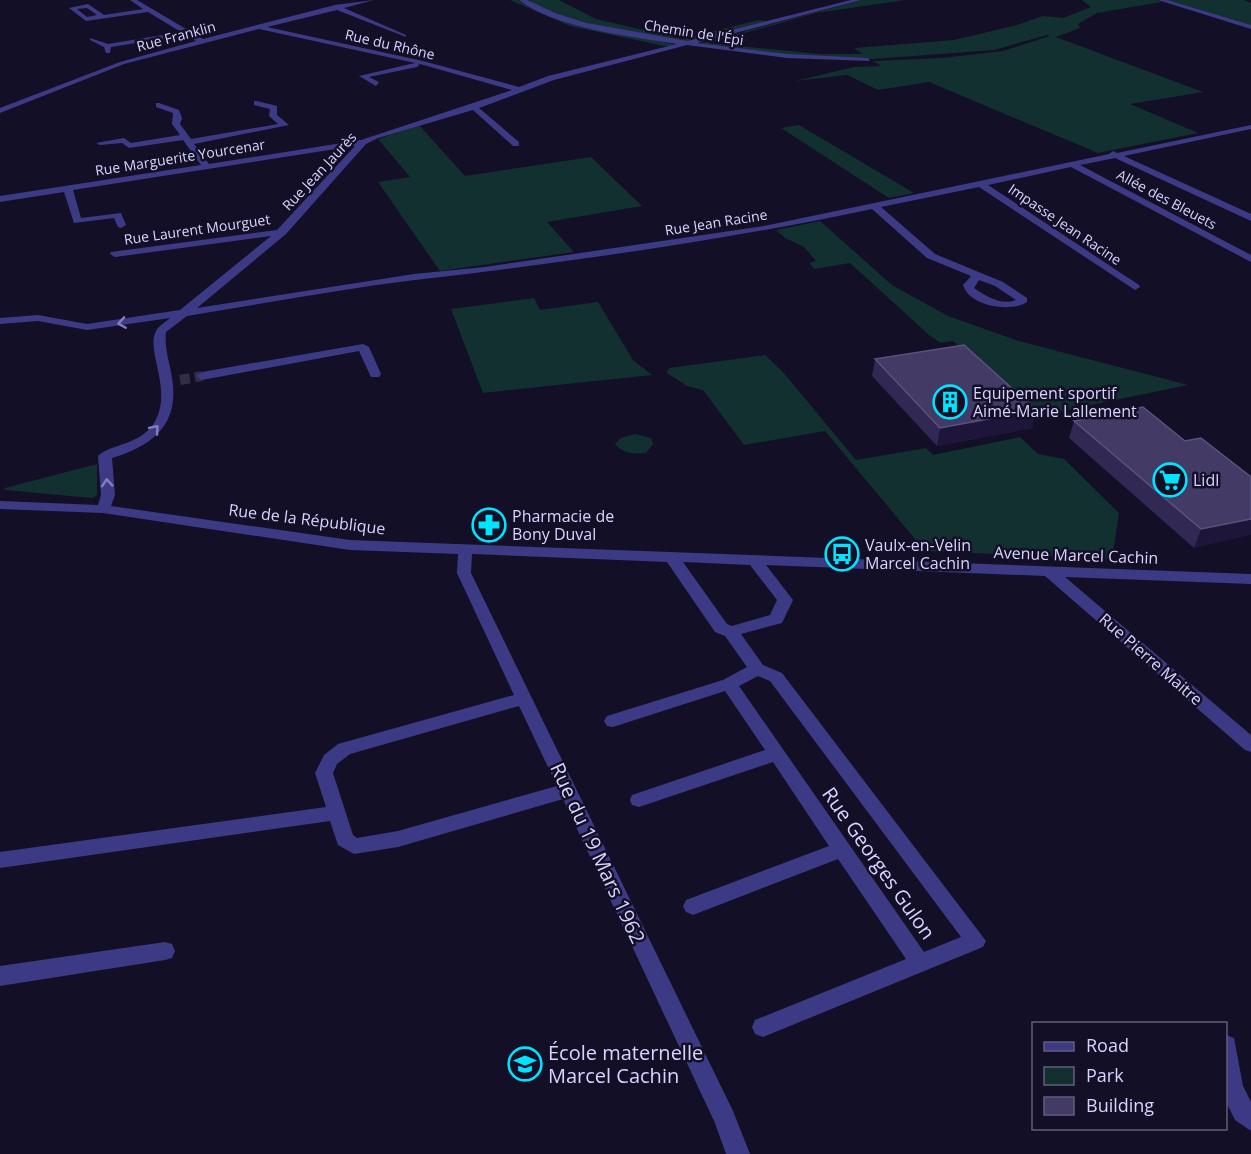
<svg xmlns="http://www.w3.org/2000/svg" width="1251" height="1154" font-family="'Open Sans',sans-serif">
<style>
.green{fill:#12302f}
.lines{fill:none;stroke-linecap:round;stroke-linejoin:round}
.minor-tunnel{stroke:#312d47;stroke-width:10;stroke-dasharray:10 5;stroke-linecap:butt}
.minor{fill:#3d3a85;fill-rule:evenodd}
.wall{fill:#312854}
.shaded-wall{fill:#1d163a}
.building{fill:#433a66;stroke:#5a527e;stroke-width:1.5}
.oneway{stroke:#837fbc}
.labels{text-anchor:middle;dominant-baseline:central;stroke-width:5;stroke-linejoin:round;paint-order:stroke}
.far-street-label{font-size:14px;fill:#d9d4ff;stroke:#130f26}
.poi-label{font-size:16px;fill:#d9d4ff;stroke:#130f26;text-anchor:start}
.street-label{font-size:16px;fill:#d9d4ff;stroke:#130f26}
.near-street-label{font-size:20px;fill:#d9d4ff;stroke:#130f26}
.near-poi-label{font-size:20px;fill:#d9d4ff;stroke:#130f26;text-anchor:start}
</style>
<rect width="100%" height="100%" fill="#130f26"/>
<path class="green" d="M 510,0 L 518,0 L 546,15 L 677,45 L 669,47 L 570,26 Z
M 525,0 L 559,0 L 596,19 L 682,39 L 759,20 L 767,21 L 683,42 L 605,28 L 554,13 Z
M 862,0 L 905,0 L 816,13 L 709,43 L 819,54 L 863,54 L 854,48 L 954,40 L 1017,25 L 1043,16 L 1063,18 L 1091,7 L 1082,0 L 1157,0 L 1162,2 L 1097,13 L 1078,24 L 1080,28 L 1056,37 L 1203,92 L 1130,104 L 1198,133 L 1098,153 L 929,82 L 878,90 L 847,75 L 795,81 L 854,67 L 881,66 L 873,61 L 942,58 L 1003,51 L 1050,36 L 1047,35 L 994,50 L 873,59 L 812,58 L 694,45 Z
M 1166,0 L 1244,0 L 1251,3 L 1251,25 Z
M 419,125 L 465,176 L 591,157 L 642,206 L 547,222 L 574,252 L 440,271 L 378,182 L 410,177 L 378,139 Z
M 799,125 L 914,193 L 889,198 L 781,128 Z
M 820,221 L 892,285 L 948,316 L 1019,341 L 1188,385 L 1038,416 L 953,341 L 941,343 L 929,335 L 850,263 L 814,269 L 809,263 L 816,261 L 804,247 L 785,238 L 776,230 Z
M 534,298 L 540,310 L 598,302 L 633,360 L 652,375 L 483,393 L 451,309 Z
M 765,355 L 783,372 L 856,460 L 926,448 L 933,455 L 1020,437 L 1038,454 L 1064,459 L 1119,513 L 1112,559 L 925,551 L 825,431 L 744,445 L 703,390 L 687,386 L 667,373 L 669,368 Z
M 635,434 L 651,438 L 653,444 L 646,453 C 634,454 623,454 615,444 L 621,438 Z
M 97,464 L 97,495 L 92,498 L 5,490 L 5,488 Z"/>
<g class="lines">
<path class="minor-tunnel" d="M 180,380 L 202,376"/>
<path class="minor" d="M 130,0 L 137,0 L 203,39 L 335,5 L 374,0 L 344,8 L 406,35 L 406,37 L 337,10 L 267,27 L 423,61 L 519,87 L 548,76 L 677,44 C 629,36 558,29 519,0 L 527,0 L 555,13 L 587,23 L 687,41 L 851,0 L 861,0 L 697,43 L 787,54 L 868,58 L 870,61 L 787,58 L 687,45 L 554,80 L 479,108 L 519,142 L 519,146 L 513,146 L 473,110 L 378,138 L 366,144 L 286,234 L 197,308 L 414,274 L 485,267 L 764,226 L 1109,154 L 1113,151 L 1117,153 L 1251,125 L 1251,129 L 1124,156 L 1251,214 L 1251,221 L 1115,158 L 1080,165 L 1251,255 L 1251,262 L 1071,167 L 988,185 L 1139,285 L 1140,287 L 1135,290 L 979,187 L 881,207 L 935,254 L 1003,282 L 1027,298 L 1027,302 C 1010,313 969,306 963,285 L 971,276 L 927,258 L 872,209 C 721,241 569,262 415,280 C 339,289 263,304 187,316 L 166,332 C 164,348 170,363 172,378 C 180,425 152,446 112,458 L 115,495 L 111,506 L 350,540 L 1251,574 L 1251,584 L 1065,577 L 1251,735 L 1251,752 L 1245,750 L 1045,576 L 766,565 L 793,600 L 782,623 L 741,634 L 763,665 L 782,673 L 986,941 L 983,947 L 763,1037 L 755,1034 L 752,1027 L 755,1020 L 906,959 L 838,859 L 693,915 L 686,912 L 683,906 L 686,900 L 829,846 L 773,762 L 639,807 L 632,805 L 630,800 L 632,795 L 765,750 L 725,691 L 613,727 L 607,726 L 604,721 L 607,716 L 723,680 L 747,667 L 725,636 L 715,632 L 667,562 L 472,554 L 471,573 L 733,1111 L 750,1154 L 726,1154 L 715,1123 L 563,799 L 398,847 L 354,854 L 338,845 L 330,821 L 0,868 L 0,852 L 326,807 L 315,773 L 324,755 L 338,744 L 514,695 L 457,573 L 458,554 L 350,550 L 103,513 L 0,509 L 0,501 L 98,505 L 101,495 L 98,456 C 112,443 139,446 154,423 C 174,390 145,351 156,331 C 158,326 166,322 170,318 L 87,330 L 38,321 L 0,324 L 0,318 L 38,315 L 87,324 L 180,310 L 271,236 L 115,257 L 110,254 L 111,252 L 277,230 L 355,146 L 73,190 L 81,218 L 121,213 L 126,225 L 121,228 L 118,227 L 114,218 L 74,223 L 64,192 L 0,202 L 0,196 L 201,165 L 183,140 L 129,148 L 122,143 L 100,145 L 96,143 L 124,138 L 131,143 L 180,135 L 172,124 L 173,113 L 156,107 L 156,103 L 159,103 L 179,110 L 182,118 L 180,124 L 191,139 L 278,124 L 269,116 L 270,109 L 254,105 L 254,101 L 257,101 L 277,106 L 277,115 L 289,125 L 194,144 L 209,164 L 361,140 L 512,90 L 420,64 L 417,67 L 369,77 L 379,82 L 376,86 L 359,76 L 415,63 L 259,29 L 124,64 L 0,113 L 0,108 L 120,62 L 196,41 L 186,35 L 111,47 L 110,53 L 106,53 L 104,47 L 90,40 L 90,38 L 108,44 L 181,32 L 148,12 L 86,21 L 69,8 L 88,4 L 104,15 L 143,9 ZM 87,8 L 97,15 L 87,17 L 77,9 ZM 979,280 L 995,286 L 1016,300 C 1001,306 986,296 974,288 ZM 683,562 L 750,565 L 777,600 L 770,615 L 732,626 L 727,624 ZM 758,676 L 770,681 L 961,937 L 924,952 L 739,686 ZM 519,706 L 557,786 L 398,831 L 357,838 L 353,835 L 333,773 L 337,764 L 350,754 Z
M 1158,0 L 1167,0 L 1251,25 L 1251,29 Z
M 363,344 L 369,347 L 381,374 L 379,377 L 371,377 L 359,351 L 202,380 L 196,376 L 202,372 Z
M 165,942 L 172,944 L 175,951 L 172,958 L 165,960 L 0,986 L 0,966 Z
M 1226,1035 L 1234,1038 L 1243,1086 L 1251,1102 L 1251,1131 L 1235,1120 L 1226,1102 Z"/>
</g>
<path class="wall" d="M 875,359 L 1036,410 L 1032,428 L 937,446 L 872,376 Z
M 1074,421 L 1185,441 L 1251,477 L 1194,548 L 1069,438 Z"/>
<path class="shaded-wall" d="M 1036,410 L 1032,428 L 937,446 L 940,428 Z
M 1251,519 L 1251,535 L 1194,548 L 1201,529 Z"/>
<path class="building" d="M 964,345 L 1036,410 L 940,428 L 875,359 Z
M 1143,407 L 1185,441 L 1201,438 L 1251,477 L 1251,519 L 1201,529 L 1074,421 Z"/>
<defs><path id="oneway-chevron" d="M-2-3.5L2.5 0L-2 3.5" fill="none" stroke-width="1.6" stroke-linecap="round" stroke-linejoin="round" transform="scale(1.5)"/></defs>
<g class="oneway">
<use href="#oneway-chevron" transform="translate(122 323) rotate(171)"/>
<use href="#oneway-chevron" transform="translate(155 429) rotate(-50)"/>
<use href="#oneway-chevron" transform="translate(107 483) rotate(-94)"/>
</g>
<defs>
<g id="building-ring" transform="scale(1.725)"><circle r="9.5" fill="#130f26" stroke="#00e5ff" stroke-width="1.5"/><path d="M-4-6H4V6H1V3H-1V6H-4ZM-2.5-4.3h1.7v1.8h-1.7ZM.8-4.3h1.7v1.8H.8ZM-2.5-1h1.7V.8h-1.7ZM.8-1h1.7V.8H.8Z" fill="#00e5ff"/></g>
<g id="supermarket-ring" transform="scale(1.725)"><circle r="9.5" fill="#130f26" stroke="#00e5ff" stroke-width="1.5"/><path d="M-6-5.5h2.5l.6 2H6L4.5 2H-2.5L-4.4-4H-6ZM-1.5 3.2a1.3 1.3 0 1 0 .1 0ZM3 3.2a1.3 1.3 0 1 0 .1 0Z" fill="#00e5ff"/></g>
<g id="pharmacy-ring" transform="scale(1.725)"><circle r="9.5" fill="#130f26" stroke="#00e5ff" stroke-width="1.5"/><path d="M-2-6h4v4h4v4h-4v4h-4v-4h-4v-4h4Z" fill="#00e5ff"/></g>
<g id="bus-ring" transform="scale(1.725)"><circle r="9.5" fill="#130f26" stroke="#00e5ff" stroke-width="1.5"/><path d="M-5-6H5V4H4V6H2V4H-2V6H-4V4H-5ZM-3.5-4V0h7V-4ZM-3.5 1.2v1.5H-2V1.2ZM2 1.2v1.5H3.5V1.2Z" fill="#00e5ff"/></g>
<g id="school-ring" transform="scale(1.725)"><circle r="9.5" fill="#130f26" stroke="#00e5ff" stroke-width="1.5"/><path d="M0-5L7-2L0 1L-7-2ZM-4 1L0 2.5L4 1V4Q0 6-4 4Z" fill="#00e5ff"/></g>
</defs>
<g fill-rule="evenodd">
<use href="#building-ring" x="950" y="402"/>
<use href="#supermarket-ring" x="1170" y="480"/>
<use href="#pharmacy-ring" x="489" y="525"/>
<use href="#bus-ring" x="842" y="554"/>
<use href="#school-ring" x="525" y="1064"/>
</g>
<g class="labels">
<g class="far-street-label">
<text transform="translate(694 32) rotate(9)">Chemin de l'Épi</text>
<text transform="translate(176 36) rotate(-15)">Rue Franklin</text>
<text transform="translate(390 44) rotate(13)">Rue du Rhône</text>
<text transform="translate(180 157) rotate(-9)">Rue Marguerite Yourcenar</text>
<text transform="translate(319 171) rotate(-47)">Rue Jean Jaurès</text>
<text transform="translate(1167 199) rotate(28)">Allée des Bleuets</text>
<text transform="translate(716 222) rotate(-9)">Rue Jean Racine</text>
<text transform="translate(1065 224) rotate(34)">Impasse Jean Racine</text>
<text transform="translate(197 229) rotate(-8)">Rue Laurent Mourguet</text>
</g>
<g class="poi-label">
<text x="973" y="393">Equipement sportif<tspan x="973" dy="18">Aimé-Marie Lallement</tspan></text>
<text x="1193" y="480">Lidl</text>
<text x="512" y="516">Pharmacie de<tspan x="512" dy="18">Bony Duval</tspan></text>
<text x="865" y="545">Vaulx-en-Velin<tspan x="865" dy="18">Marcel Cachin</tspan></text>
</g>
<g class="street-label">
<text transform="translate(307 519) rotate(7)">Rue de la République</text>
<text transform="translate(1076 555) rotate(2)">Avenue Marcel Cachin</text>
<text transform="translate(1151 659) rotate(41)">Rue Pierre Maitre</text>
</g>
<g class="near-street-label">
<text transform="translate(598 853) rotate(65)">Rue du 19 Mars 1962</text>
<text transform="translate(879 863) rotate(55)">Rue Georges Gulon</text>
</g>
<g class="near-poi-label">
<text x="548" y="1052">École maternelle<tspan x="548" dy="23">Marcel Cachin</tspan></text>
</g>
</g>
<rect x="1032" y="1022" width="195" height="108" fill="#130f26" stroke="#625e7d" stroke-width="1.5"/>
<rect x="1044" y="1042" width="30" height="9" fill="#3d3a85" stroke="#625e7d" stroke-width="1.5"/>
<text x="1086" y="1052" font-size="18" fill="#d9d4ff">Road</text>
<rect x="1044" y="1067" width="30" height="18" fill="#12302f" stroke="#625e7d" stroke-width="1.5"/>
<text x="1086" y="1082" font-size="18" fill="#d9d4ff">Park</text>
<rect x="1044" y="1097" width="30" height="18" fill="#433a66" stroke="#625e7d" stroke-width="1.5"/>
<text x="1086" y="1112" font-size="18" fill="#d9d4ff">Building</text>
</svg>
